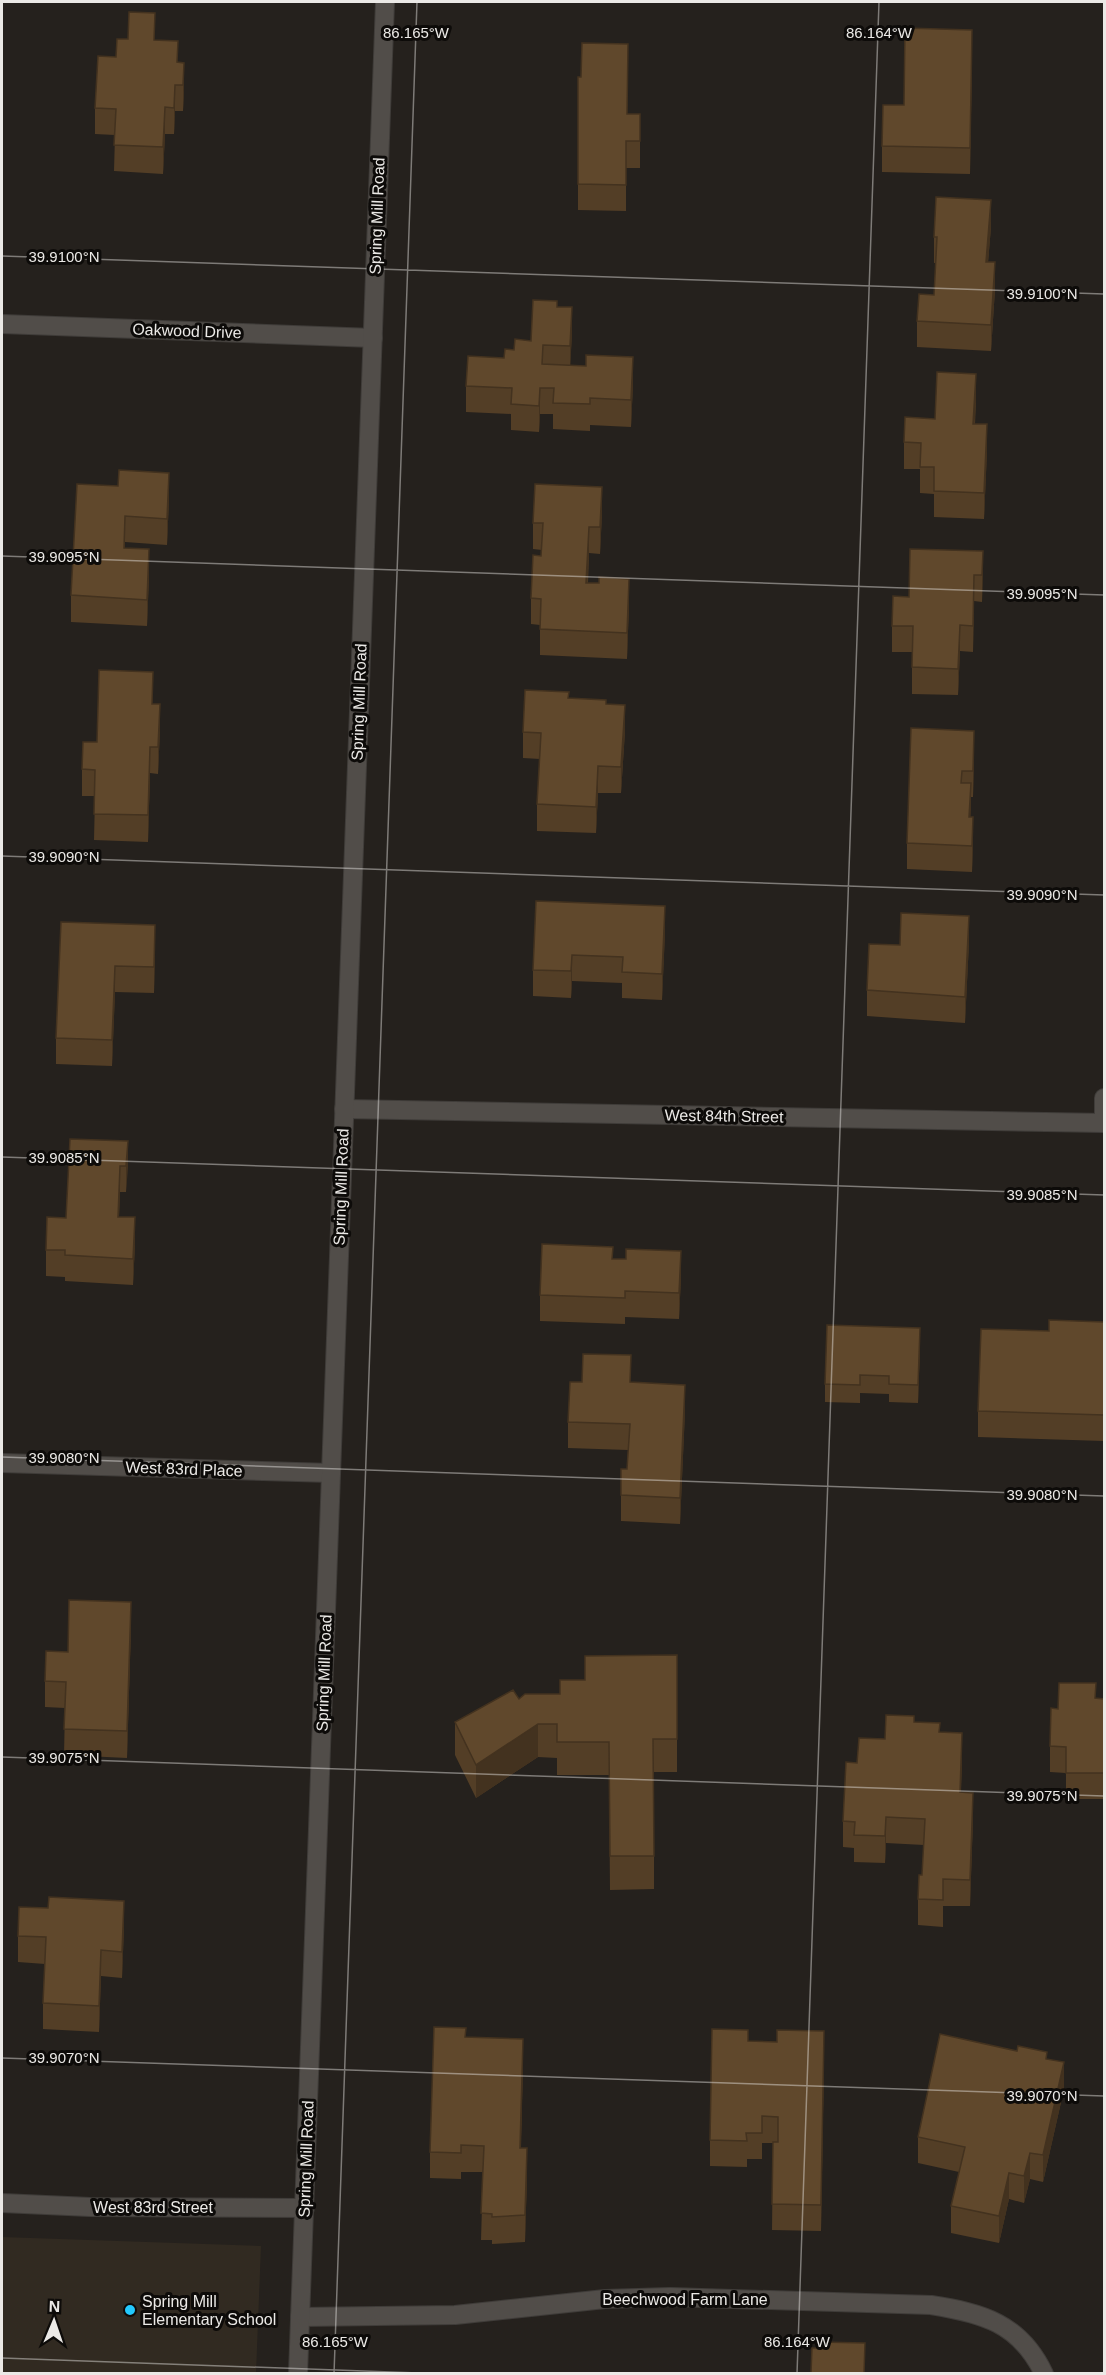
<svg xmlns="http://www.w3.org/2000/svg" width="1106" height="2375" font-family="Arial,sans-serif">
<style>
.built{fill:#312a21}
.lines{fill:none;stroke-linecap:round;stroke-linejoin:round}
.minor-casing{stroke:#3f3c39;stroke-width:20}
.tertiary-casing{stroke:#3f3c39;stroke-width:20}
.minor{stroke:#514d49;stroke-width:18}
.tertiary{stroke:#514d49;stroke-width:18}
.wall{fill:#533e26}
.shaded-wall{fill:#43321f}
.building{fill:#60482c;stroke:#43321f;stroke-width:1.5}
.ticks{fill:none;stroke:#ebe9e6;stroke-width:1.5;stroke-opacity:0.45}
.poi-dot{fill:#23c9fe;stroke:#0d0b09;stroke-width:2}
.labels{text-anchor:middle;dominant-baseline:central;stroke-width:6;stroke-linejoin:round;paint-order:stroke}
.street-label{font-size:16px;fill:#ebe9e6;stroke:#0d0b09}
.poi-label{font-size:16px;fill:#ebe9e6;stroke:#0d0b09;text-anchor:start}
.ticks-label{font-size:15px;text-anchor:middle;fill:#ebe9e6;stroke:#0d0b09;stroke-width:6;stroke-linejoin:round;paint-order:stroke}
</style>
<rect width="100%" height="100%" fill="#25211d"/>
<path class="built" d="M 2,2237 L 261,2246 L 256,2373 L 2,2373 Z"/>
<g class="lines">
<g class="minor-casing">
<path id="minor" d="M 2,324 L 373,338
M 344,1109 L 1104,1123
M 1104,1123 L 1104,1098
M 2,1463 L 331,1473
M 2,2203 L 90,2207 L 305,2208
M 300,2317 L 455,2315 L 605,2299 L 670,2297 L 931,2305 C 982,2313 1020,2323 1044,2374"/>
</g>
<g class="tertiary-casing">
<path id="tertiary" d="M 298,2374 L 385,2"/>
</g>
<use href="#minor" class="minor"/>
<use href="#tertiary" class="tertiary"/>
</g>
<path class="wall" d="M 155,40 L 178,62 L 184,89 L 183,111 L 175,111 L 174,134 L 165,134 L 163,174 L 114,171 L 115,135 L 95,134 L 95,108 L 116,57 Z
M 972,56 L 970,174 L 882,172 L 882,146 Z
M 578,77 L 628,114 L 640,141 L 640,168 L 626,168 L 626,211 L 578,210 Z
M 991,227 L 988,262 L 995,289 L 991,351 L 917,347 L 917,321 L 934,295 L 936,263 L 934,263 L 934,237 Z
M 557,307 L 572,333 L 570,366 L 633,384 L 631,427 L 590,425 L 590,431 L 553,429 L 553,414 L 540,414 L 539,432 L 511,430 L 511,414 L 466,412 L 466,386 L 514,350 L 531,341 Z
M 976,400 L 975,424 L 987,451 L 984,519 L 934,517 L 934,494 L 920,493 L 920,469 L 904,469 L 904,442 L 935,419 Z
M 77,484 L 169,499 L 167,545 L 125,542 L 125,548 L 149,576 L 147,626 L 71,622 L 71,595 Z
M 602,513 L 600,554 L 589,553 L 588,583 L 629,605 L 627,659 L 540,655 L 540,625 L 531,624 L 531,598 L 541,556 L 542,550 L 533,549 L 533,523 Z
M 983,551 L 982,602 L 974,601 L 973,652 L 960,651 L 958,695 L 912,694 L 912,652 L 892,652 L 892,626 Z
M 569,698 L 606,704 L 625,731 L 621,793 L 598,793 L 596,833 L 537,831 L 537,804 L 540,759 L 523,758 L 523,732 Z
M 153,704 L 160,730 L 158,774 L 150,773 L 148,842 L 94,840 L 95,796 L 82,796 L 82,769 L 97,742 Z
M 911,728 L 974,757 L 973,797 L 971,797 L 970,817 L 973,843 L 972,872 L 907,869 L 907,843 Z
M 536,901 L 665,932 L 662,1000 L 622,998 L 622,983 L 572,981 L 571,998 L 533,996 L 533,970 Z
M 61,922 L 155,951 L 154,993 L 115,992 L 112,1066 L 56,1064 L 56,1038 Z
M 969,942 L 965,1023 L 867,1016 L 867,990 L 900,945 Z
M 128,1141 L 126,1192 L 120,1192 L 119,1217 L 135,1244 L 133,1285 L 65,1281 L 65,1277 L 46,1276 L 46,1250 L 66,1218 Z
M 613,1259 L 681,1277 L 679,1319 L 625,1317 L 625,1324 L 540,1321 L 540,1295 Z
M 1104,1322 L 1104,1441 L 978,1437 L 978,1411 L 1049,1331 Z
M 920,1346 L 918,1403 L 889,1402 L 889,1394 L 860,1393 L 860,1403 L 825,1402 L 825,1384 Z
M 631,1382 L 685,1411 L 680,1524 L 621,1521 L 621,1495 L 627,1469 L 628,1450 L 568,1448 L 568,1422 Z
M 131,1628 L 127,1758 L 64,1755 L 65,1708 L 45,1707 L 45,1681 L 68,1652 Z
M 677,1655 L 677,1772 L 654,1772 L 654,1889 L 610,1890 L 609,1775 L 557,1775 L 557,1758 L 538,1757 L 476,1798 L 455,1755 L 455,1722 L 519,1699 L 560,1694 L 585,1680 Z
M 1095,1698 L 1104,1699 L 1104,1799 L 1066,1799 L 1066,1773 L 1050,1772 L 1050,1746 L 1058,1709 Z
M 914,1722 L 940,1732 L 962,1759 L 961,1792 L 973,1819 L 970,1906 L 943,1906 L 943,1927 L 918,1925 L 918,1899 L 922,1875 L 924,1845 L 886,1843 L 885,1863 L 854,1862 L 854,1848 L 843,1847 L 843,1821 L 857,1763 L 885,1739 Z
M 124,1927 L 122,1978 L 101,1976 L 99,2032 L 43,2029 L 43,2003 L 45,1964 L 18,1962 L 18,1936 Z
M 466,2037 L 523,2065 L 521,2148 L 527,2175 L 525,2242 L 492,2244 L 492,2240 L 481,2240 L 483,2172 L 461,2172 L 461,2179 L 430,2178 L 430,2152 Z
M 748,2041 L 777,2042 L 824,2058 L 821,2231 L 772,2230 L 773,2143 L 762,2143 L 762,2159 L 747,2159 L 747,2167 L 710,2166 L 710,2140 Z
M 1047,2059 L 1064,2089 L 1043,2182 L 1030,2179 L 1024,2203 L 1009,2199 L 999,2243 L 951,2233 L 951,2206 L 959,2172 L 918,2163 L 918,2137 Z"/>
<path class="shaded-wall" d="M 972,30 L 972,56 L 970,174 L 970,148 Z
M 184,63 L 184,89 L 183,111 L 183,85 Z
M 175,85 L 175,111 L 174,134 L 174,108 Z
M 165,107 L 165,134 L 163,174 L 163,147 Z
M 991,200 L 991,227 L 986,288 L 986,262 Z
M 995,262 L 995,289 L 991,351 L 991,325 Z
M 572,307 L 572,333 L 570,372 L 570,346 Z
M 633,357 L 633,384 L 631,427 L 631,400 Z
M 976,374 L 976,400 L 973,450 L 973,424 Z
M 540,388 L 540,414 L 539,432 L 539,406 Z
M 987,424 L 987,451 L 984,519 L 984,493 Z
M 169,473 L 169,499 L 167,545 L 167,519 Z
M 602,487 L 602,513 L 600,554 L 600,527 Z
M 125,516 L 125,542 L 124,574 L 124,548 Z
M 589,527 L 589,553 L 586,609 L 586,583 Z
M 149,549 L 149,576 L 147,626 L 147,600 Z
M 983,551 L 983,577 L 982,602 L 982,575 Z
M 974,575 L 974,601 L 973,652 L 973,626 Z
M 629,579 L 629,605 L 627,659 L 627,633 Z
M 960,625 L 960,651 L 958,695 L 958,669 Z
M 160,704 L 160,730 L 158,774 L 158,747 Z
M 625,705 L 625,731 L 621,793 L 621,767 Z
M 974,731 L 974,757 L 973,797 L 973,771 Z
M 150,747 L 150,773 L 148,842 L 148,815 Z
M 598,766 L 598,793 L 596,833 L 596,807 Z
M 971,783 L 971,810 L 969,843 L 969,817 Z
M 973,817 L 973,843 L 972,872 L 972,846 Z
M 665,906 L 665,932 L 662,1000 L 662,974 Z
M 969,916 L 969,942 L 965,1023 L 965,997 Z
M 155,925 L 155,951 L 154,993 L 154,967 Z
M 572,955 L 572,981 L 571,998 L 571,971 Z
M 115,966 L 115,992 L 112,1066 L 112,1040 Z
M 128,1141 L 128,1168 L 126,1192 L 126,1166 Z
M 120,1166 L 120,1192 L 118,1243 L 118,1217 Z
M 135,1217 L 135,1244 L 133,1285 L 133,1259 Z
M 681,1251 L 681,1277 L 679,1319 L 679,1293 Z
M 920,1328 L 920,1346 L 918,1403 L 918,1385 Z
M 685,1385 L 685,1411 L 680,1524 L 680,1498 Z
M 131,1602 L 131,1628 L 127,1758 L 127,1731 Z
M 538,1724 L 538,1757 L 476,1798 L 476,1765 Z
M 962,1733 L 962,1759 L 960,1818 L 960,1792 Z
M 973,1793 L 973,1819 L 970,1906 L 970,1880 Z
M 886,1817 L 886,1843 L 885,1863 L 885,1836 Z
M 124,1901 L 124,1927 L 122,1978 L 122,1952 Z
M 101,1950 L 101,1976 L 99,2032 L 99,2006 Z
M 824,2031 L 824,2058 L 821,2231 L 821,2205 Z
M 523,2039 L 523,2065 L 520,2174 L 520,2148 Z
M 1064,2062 L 1064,2089 L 1043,2182 L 1043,2155 Z
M 527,2148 L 527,2175 L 525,2242 L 525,2215 Z
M 1030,2153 L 1030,2179 L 1024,2203 L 1024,2176 Z
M 1009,2173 L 1009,2199 L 999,2243 L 999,2216 Z"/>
<path class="building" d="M 129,12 L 155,13 L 154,40 L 178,41 L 177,62 L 184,63 L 183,85 L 175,85 L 174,108 L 165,107 L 163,147 L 114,145 L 116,109 L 95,108 L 98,56 L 116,57 L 117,39 L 128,39 Z
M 905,28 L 972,30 L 970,148 L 882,146 L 883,105 L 904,105 Z
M 582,43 L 628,44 L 627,114 L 640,114 L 640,141 L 626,141 L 626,185 L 578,184 L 578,77 L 581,77 Z
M 936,197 L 991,200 L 986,262 L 995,262 L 991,325 L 917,321 L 919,294 L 934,295 L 937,237 L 934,237 Z
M 533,300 L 557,301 L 557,307 L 572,307 L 570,346 L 543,345 L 542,364 L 586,366 L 586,355 L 633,357 L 631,400 L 590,398 L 590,404 L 553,403 L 554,388 L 540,388 L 539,406 L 511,404 L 512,388 L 466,386 L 468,356 L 504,358 L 505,349 L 514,350 L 515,339 L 531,341 Z
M 937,372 L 976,374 L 973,424 L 987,424 L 984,493 L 934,491 L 934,467 L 920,467 L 921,443 L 904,442 L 905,417 L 935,419 Z
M 119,470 L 169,473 L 167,519 L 125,516 L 124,548 L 149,549 L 147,600 L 71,595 L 77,484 L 118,486 Z
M 535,484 L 602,487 L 600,527 L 589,527 L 586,583 L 599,583 L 599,577 L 629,579 L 627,633 L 540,629 L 541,599 L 531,598 L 533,555 L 541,556 L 543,523 L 533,523 Z
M 910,549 L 983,551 L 982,575 L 974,575 L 973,626 L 960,625 L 958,669 L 912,667 L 913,626 L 892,626 L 893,596 L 909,597 Z
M 99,670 L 153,672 L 152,704 L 160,704 L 158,747 L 150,747 L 148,815 L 94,814 L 95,770 L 82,769 L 83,742 L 97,742 Z
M 525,690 L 569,692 L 568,698 L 606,700 L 606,704 L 625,705 L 621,767 L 598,766 L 596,807 L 537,804 L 541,733 L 523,732 Z
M 911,728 L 974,731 L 973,771 L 962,771 L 961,783 L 971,783 L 969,817 L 973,817 L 972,846 L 907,843 Z
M 536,901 L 665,906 L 662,974 L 622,972 L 623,957 L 572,955 L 571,971 L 533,970 Z
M 901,913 L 969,916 L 965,997 L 867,990 L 869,944 L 900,945 Z
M 61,922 L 155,925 L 154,967 L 115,966 L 112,1040 L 56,1038 Z
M 70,1139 L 128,1141 L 126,1166 L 120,1166 L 118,1217 L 135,1217 L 133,1259 L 65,1255 L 65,1250 L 46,1250 L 47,1217 L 66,1218 Z
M 542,1244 L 613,1247 L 612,1259 L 626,1259 L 626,1249 L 681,1251 L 679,1293 L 625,1291 L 625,1298 L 540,1295 Z
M 1049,1320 L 1104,1322 L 1104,1415 L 978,1411 L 981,1329 L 1049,1331 Z
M 827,1325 L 920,1328 L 918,1385 L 889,1384 L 889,1376 L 860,1375 L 860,1385 L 825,1384 Z
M 583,1354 L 631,1355 L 630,1382 L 685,1385 L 680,1498 L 621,1495 L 621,1469 L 627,1469 L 630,1424 L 568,1422 L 570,1382 L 582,1382 Z
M 69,1600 L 131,1602 L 127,1731 L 64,1729 L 66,1682 L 45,1681 L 46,1651 L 68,1652 Z
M 677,1655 L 677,1739 L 653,1739 L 654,1856 L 610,1856 L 609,1742 L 557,1742 L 557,1724 L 538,1724 L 476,1765 L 455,1722 L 513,1690 L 519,1699 L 525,1694 L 560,1694 L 560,1680 L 585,1680 L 585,1656 Z
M 1059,1683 L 1096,1683 L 1095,1698 L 1104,1699 L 1104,1773 L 1066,1773 L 1066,1747 L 1050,1746 L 1051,1708 L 1058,1709 Z
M 886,1715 L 914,1716 L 914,1722 L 940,1723 L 939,1732 L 962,1733 L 960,1792 L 973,1793 L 970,1880 L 943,1879 L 943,1900 L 918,1899 L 919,1875 L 922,1875 L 925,1819 L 886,1817 L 885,1836 L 854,1835 L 855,1822 L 843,1821 L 846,1762 L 857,1763 L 859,1738 L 885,1739 Z
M 49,1897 L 124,1901 L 122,1952 L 101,1950 L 99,2006 L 43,2003 L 46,1937 L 18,1936 L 19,1907 L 48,1908 Z
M 434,2027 L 466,2028 L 465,2037 L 523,2039 L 520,2148 L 527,2148 L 525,2215 L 492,2217 L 492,2214 L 481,2213 L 484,2146 L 461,2145 L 461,2153 L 430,2152 Z
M 712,2029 L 748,2030 L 748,2041 L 777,2042 L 777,2030 L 824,2031 L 821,2205 L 772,2204 L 773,2142 L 778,2142 L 778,2117 L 762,2116 L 762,2133 L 746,2133 L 747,2141 L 710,2140 Z
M 940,2034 L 1017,2051 L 1018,2046 L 1047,2052 L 1046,2059 L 1064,2062 L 1043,2155 L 1030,2153 L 1024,2176 L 1009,2173 L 999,2216 L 951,2206 L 965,2147 L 918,2137 Z
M 819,2342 L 865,2343 L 864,2373 L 811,2373 L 812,2348 L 818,2348 Z"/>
<path class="ticks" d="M 2,256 L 1104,294M 2,556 L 1104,595M 2,856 L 1104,895M 2,1157 L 1104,1195M 2,1457 L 1104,1496M 2,1757 L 1104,1796M 2,2058 L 1104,2096M 2,2358 L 446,2374M 334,2374 L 417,2M 797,2374 L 879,2"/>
<circle class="poi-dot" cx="130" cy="2310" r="6"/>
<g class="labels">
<g class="street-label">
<text transform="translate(377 216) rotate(-88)">Spring Mill Road</text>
<text transform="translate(187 331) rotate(2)">Oakwood Drive</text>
<text transform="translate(359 702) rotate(-88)">Spring Mill Road</text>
<text transform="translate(724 1116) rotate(1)">West 84th Street</text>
<text transform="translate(341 1187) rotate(-88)">Spring Mill Road</text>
<text transform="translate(184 1469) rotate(2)">West 83rd Place</text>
<text transform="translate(324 1673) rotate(-88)">Spring Mill Road</text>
<text transform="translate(306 2159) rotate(-88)">Spring Mill Road</text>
<text x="153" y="2207">West 83rd Street</text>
<text x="685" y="2299">Beechwood Farm Lane</text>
</g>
<g class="poi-label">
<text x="142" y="2301">Spring Mill<tspan x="142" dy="18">Elementary School</tspan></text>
</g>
</g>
<g class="ticks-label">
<text x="416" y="38">86.165°W</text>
<text x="879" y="38">86.164°W</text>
<text x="64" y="262">39.9100°N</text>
<text x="1042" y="299">39.9100°N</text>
<text x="64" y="562">39.9095°N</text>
<text x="1042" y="599">39.9095°N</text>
<text x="64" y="862">39.9090°N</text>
<text x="1042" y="900">39.9090°N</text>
<text x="64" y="1163">39.9085°N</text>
<text x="1042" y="1200">39.9085°N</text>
<text x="64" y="1463">39.9080°N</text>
<text x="1042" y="1500">39.9080°N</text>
<text x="64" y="1763">39.9075°N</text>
<text x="1042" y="1801">39.9075°N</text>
<text x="64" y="2063">39.9070°N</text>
<text x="1042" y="2101">39.9070°N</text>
<text x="335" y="2347">86.165°W</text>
<text x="797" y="2347">86.164°W</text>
</g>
<rect width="1106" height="2375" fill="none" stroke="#ebe9e6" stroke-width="6"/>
<g transform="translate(54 2321) rotate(2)" stroke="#0d0b09" stroke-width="4.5" paint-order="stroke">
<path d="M0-4.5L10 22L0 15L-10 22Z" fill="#ebe9e6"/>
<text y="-9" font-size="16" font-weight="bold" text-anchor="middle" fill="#ebe9e6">N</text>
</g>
</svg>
